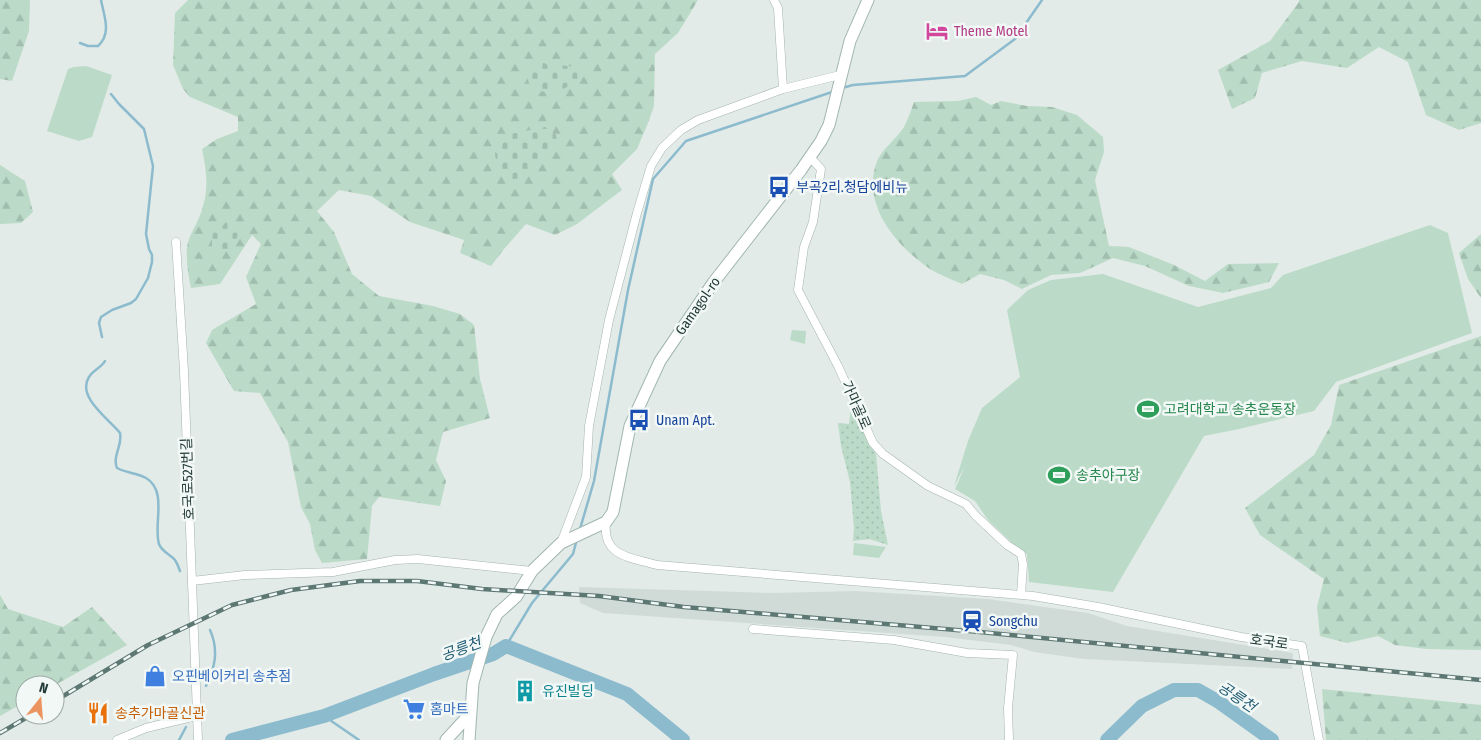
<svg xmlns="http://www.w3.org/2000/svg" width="1481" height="740" font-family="'Fira Sans Condensed','Noto Sans KR',sans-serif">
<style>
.built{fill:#d0dbd7}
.grass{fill:url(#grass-dots)}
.forest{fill:url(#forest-firs)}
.cemetery{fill:url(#cemetery-stones)}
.green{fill:#bbdbc8}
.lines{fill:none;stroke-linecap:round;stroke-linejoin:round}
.stream{stroke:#8cbbce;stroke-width:2.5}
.river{stroke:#8cbbce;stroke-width:14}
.minor-casing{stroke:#a5b3b0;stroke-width:9}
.secondary-casing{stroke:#a1b6b1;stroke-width:13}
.minor{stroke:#fff;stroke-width:8}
.secondary{stroke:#fff;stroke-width:11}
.rail-casing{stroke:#5d7773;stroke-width:4.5}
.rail{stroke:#f2f8f6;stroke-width:2.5;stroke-dasharray:8;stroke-linecap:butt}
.labels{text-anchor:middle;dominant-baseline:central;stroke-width:5;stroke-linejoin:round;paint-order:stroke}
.hotel-label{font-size:14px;fill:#b23c85;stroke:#f2f8f6;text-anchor:start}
.transit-label{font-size:14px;fill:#164399;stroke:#f2f8f6;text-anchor:start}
.street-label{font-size:14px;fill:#233b38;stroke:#f2f8f6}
.leisure-label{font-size:14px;fill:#27864d;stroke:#f2f8f6;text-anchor:start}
.shop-label{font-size:14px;fill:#366cbe;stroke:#f2f8f6;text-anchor:start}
.culture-label{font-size:14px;fill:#0d838f;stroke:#f2f8f6;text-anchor:start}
.food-label{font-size:14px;fill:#c56008;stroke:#f2f8f6;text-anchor:start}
.water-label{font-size:15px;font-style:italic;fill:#205b74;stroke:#f2f8f6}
</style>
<defs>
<pattern id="grass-dots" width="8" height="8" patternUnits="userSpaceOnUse" patternTransform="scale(1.25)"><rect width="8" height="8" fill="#bbdbc8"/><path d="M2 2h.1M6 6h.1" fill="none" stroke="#a0bdad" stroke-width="1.8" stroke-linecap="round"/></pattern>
<pattern id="forest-firs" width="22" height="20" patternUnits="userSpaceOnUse" patternTransform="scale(1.25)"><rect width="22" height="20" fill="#bbdbc8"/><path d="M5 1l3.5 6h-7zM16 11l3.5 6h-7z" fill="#a0bdad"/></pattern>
<pattern id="cemetery-stones" width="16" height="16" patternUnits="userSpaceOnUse" patternTransform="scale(1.25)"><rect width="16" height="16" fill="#bbdbc8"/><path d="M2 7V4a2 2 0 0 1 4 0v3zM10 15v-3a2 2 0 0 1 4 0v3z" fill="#a0bdad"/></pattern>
</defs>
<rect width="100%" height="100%" fill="#e2ebe8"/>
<path class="built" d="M 579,587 L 771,593 L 855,591 L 988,599 L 1088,613 L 1127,626 L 1293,653 L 1292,669 L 1084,659 L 1034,652 L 1011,645 L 945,637 L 603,613 L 580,603 Z"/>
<path class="grass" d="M 851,407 L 859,425 L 876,454 L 881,511 L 888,545 L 869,539 L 853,541 L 854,528 L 850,482 L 841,446 L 838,423 L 849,424 Z"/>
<path class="forest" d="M 0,0 L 30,0 L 29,31 L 12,81 L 0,79 Z
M 188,0 L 698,0 L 678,33 L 655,54 L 654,106 L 648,123 L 637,149 L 612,174 L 622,190 L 577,224 L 555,235 L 526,224 L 504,249 L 491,266 L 460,253 L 464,240 L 410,222 L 371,196 L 339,190 L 317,211 L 334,232 L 352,274 L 379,296 L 433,306 L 460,314 L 474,325 L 480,379 L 490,418 L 443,432 L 436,460 L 446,481 L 440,506 L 379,497 L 372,506 L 367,559 L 322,563 L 315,550 L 310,524 L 301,507 L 288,442 L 260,393 L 234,391 L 206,343 L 212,330 L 256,304 L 246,277 L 261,244 L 252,235 L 220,284 L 191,288 C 188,274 185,256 188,242 C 192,230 200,219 203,206 C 209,187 206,168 202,149 L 217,139 L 238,131 L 238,117 L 190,97 L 183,89 L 173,65 L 175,13 Z
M 1299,0 L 1481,0 L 1481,123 L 1459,130 L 1426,115 L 1408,62 L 1379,47 L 1347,68 L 1302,61 L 1262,73 L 1255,98 L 1232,109 L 1218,70 L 1270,41 L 1299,2 Z
M 976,97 L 991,105 L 1001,101 L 1027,106 L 1052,107 L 1077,115 L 1103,137 L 1104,152 L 1095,180 L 1109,246 L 1129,247 L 1174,265 L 1205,281 L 1228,264 L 1279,263 L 1269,282 L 1223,293 L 1189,286 L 1145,266 L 1113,258 L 1080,273 L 1051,275 L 1022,289 L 1004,280 L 980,274 L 962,284 C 951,279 940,275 930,269 C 898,247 862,207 876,164 C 880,150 896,140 904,127 C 908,119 911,111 914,102 L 958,101 Z
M 0,165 L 25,181 L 33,212 L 21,223 L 0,224 Z
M 1481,234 L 1481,298 L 1468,279 L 1459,253 Z
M 1481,336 L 1481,650 L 1426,649 L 1395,645 L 1378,636 L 1347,643 L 1320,636 L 1317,607 L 1324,579 L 1260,535 L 1245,508 L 1314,455 L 1331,425 L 1339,385 Z
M 0,595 L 8,609 L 63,627 L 92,607 L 127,645 L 55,685 L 25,685 L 25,702 L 0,716 Z
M 1322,689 L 1481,705 L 1481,740 L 1326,740 Z"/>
<path class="cemetery" d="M 541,61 L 549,66 L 559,65 L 576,67 L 579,86 L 571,85 L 561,90 C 552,88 542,95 534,89 C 527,84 524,70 530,64 C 533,61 537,61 541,61 Z
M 545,127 L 556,135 L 557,143 L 553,152 L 510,185 C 500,169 487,153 501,136 Z
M 228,218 L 233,223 L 232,229 L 239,232 C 235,246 226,257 212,246 C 212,236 212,232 217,224 L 223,226 Z"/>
<path class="green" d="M 86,66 L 112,75 L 92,137 L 79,141 L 47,131 L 68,69 L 74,67 Z
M 1430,225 L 1448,233 L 1472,333 L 1336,382 L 1314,411 L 1239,429 L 1204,436 L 1113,592 L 1029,582 L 1027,554 L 1012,543 L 988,520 L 975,501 L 955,489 L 965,466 L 954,486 L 968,441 L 982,408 L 1020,377 L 1007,310 L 1028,290 L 1051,280 L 1103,274 L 1198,307 L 1271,288 L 1283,275 Z
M 792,330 L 806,331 L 805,344 L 790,340 Z
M 854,543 L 886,547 L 879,558 L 853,555 Z"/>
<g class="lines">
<path class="stream" d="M 80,43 L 88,46 L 98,46 C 112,33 104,16 101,0
M 842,88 L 853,85 L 965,76 L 1015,39 L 1042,0
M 102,337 L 99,323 L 101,317 L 112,310 L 131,303 L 136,299 L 148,278 L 152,262 L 152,255 L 149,249 L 146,234 L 153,166 L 144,129 L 119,104 L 111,94
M 105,361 C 101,368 93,370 89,377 C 76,397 110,420 120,433 C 123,445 112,456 117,468 C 126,473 138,473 146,478 C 168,491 153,524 159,544 C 162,552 170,554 175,560 C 177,563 179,568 180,571
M 580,529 L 594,481 L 628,290 L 653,179 L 686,141 L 835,91
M 506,646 L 532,603 L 573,554 L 577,539
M 206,686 C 215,668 219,650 210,630
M 324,716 L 359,740
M 179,740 L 186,727"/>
<path class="river" d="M 232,740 L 324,716 L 434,674 L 493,654 L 506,646 L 627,694 L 683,740
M 1107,740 L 1142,706 L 1174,690 L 1198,690 L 1219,702 L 1272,740"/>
<g class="minor-casing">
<path id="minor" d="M 774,0 L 778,8 L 783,89
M 810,157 L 821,169 L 813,222 L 804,247 L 798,290 L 838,366 L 873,443 L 883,454 L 928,486 L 966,504 L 975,515 L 1007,545 L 1021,554 L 1023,564 L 1021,595
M 176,242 L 184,371 L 198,740
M 606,522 C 602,557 630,557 657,565 L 1033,596 L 1098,607 L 1241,637 L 1302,646 L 1319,740
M 561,543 L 586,477 L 589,426 L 609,320 L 637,213 L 651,166 L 662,148 L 681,130 L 698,120 L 783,89 L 840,75
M 192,581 L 245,575 L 333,572 L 395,560 L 418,559 L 532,571
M 753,629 L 894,640 L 967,653 L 1013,655 L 1008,708 L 1009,740
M 117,740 L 146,728 L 196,716"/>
</g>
<g class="secondary-casing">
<path id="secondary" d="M 446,740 L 469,715
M 469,740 L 473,683 L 486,637 L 497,614 L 516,597 L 532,571 L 561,543 L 606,522 L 613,512 L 630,426 L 660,361 L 713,283 L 801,170 L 821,141 L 829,125 L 850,41 L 868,0"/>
</g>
<use href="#minor" class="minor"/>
<use href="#secondary" class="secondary"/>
<g class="rail-casing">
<path id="rail" d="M 55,701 L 148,645 L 232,605 L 291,590 L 360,581 L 417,581 L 482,589 L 599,596 L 684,607 L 980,632 L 1481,680
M 0,733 L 31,715"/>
</g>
<use href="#rail" class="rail"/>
</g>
<defs>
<g id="hotel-bare" transform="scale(1.725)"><path d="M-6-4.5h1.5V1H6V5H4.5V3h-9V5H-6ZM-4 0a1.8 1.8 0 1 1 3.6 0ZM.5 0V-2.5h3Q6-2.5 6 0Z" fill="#d1479c" stroke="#f2f8f6" stroke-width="2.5" paint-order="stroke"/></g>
<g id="bus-bare" transform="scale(1.725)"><path d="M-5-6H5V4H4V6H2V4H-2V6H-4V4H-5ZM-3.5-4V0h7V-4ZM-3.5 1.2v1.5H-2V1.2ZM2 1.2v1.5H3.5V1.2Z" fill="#1a4fb4" stroke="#f2f8f6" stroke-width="2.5" paint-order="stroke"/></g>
<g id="stadium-bare" transform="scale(1.725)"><path d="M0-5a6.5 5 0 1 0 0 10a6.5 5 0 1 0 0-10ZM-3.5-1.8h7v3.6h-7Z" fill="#2e9e5b" stroke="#f2f8f6" stroke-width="2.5" paint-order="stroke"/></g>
<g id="station-bare" transform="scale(1.725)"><path d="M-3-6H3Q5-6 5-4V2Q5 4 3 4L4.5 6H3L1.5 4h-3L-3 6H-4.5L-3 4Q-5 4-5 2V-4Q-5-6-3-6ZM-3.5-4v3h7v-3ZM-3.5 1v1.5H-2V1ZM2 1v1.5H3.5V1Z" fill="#1a4fb4" stroke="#f2f8f6" stroke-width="2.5" paint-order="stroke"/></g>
<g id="shop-bare" transform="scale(1.725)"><path d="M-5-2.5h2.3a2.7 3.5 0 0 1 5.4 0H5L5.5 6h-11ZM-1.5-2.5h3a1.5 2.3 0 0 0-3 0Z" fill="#3f7fe0" stroke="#f2f8f6" stroke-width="2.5" paint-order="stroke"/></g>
<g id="building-bare" transform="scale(1.725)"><path d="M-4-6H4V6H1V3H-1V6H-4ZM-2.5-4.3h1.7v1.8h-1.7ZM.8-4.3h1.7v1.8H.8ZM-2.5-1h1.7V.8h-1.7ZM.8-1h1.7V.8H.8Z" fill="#0f9aa8" stroke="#f2f8f6" stroke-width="2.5" paint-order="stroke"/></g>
<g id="supermarket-bare" transform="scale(1.725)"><path d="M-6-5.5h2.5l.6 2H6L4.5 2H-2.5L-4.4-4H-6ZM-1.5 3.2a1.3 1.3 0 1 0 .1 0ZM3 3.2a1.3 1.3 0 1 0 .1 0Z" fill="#3f7fe0" stroke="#f2f8f6" stroke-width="2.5" paint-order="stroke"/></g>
<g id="restaurant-bare" transform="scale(1.725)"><path d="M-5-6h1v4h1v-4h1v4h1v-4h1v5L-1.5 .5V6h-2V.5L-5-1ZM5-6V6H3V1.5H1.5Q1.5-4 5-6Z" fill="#e8710a" stroke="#f2f8f6" stroke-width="2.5" paint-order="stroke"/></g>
</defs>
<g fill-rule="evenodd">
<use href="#hotel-bare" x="937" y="31"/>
<use href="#bus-bare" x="779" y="187"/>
<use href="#stadium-bare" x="1148" y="409"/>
<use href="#bus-bare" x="639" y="420"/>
<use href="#stadium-bare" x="1059" y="475"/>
<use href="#station-bare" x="972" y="621"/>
<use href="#shop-bare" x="155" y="676"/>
<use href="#building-bare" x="525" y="691"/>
<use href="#supermarket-bare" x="414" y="709"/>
<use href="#restaurant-bare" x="98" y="713"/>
</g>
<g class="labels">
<g class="hotel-label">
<text x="954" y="31">Theme Motel</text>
</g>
<g class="transit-label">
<text x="796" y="187">부곡2리.청담에비뉴</text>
<text x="656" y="420">Unam Apt.</text>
<text x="989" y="621">Songchu</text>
</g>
<g class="street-label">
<text transform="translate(698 306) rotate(-55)">Gamagol-ro</text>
<text transform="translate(856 405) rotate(66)">가마골로</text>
<text transform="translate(188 479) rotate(-92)">호국로527번길</text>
<text transform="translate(1269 642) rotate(8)">호국로</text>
</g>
<g class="leisure-label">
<text x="1164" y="409">고려대학교 송추운동장</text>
<text x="1076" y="475">송추야구장</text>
</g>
<g class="shop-label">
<text x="172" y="676">오핀베이커리 송추점</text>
<text x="430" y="709">홈마트</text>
</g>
<g class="culture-label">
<text x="542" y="691">유진빌딩</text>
</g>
<g class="food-label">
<text x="115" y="713">송추가마골신관</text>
</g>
<g class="water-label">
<text transform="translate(461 649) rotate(-20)">공릉천</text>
<text transform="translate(1237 697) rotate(34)">공릉천</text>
</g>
</g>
<g transform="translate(40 700) rotate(17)"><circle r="24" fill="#f2f8f6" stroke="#9facaa"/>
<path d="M0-4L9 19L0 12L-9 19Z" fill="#eb9460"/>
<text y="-8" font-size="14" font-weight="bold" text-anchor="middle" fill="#233b38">N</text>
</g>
</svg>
